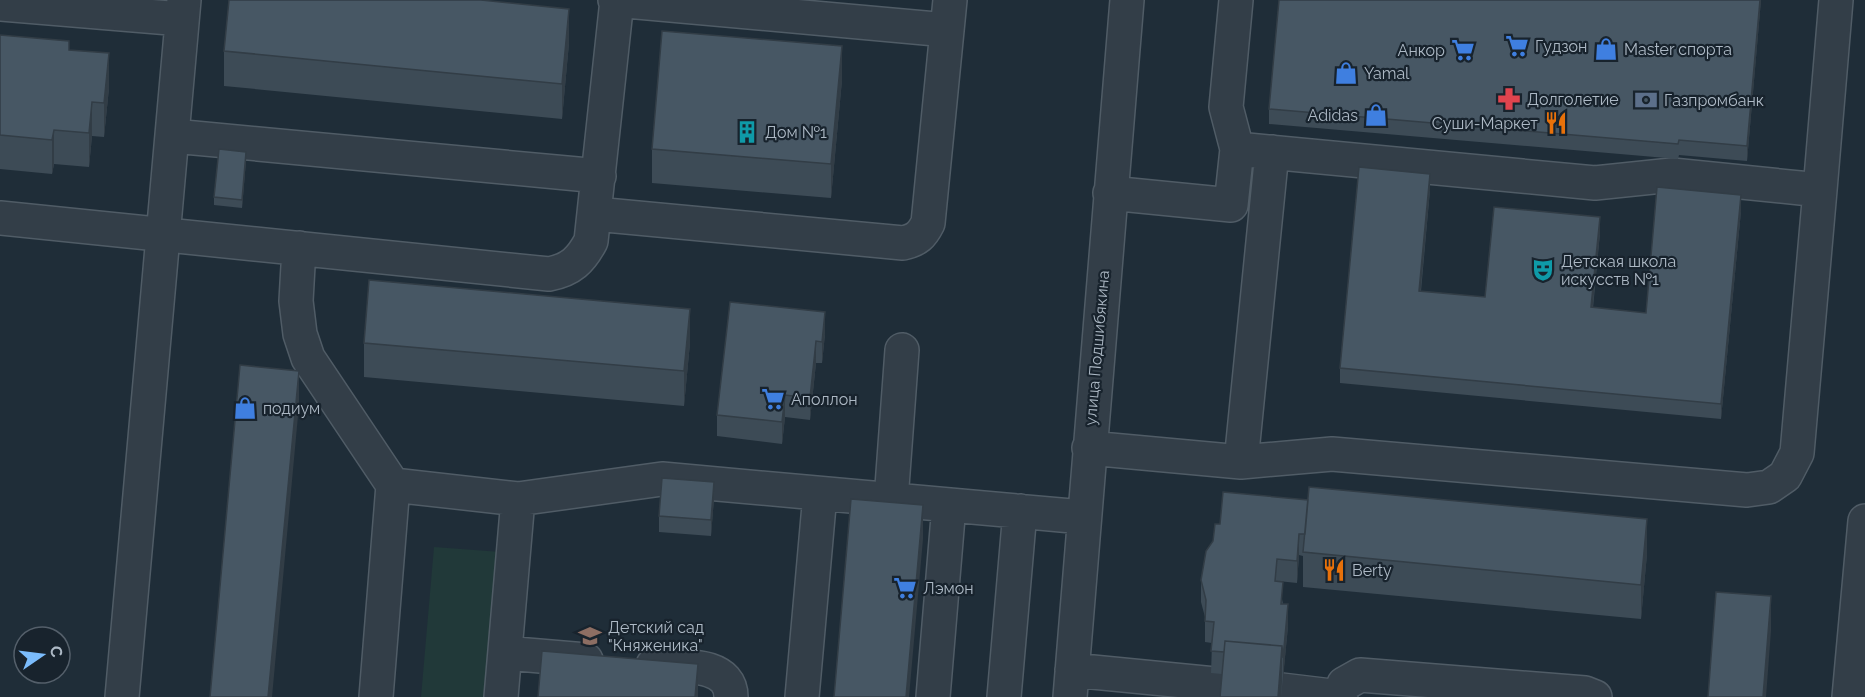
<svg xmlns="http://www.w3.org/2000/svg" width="1865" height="697" font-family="Raleway,sans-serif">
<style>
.green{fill:#213939}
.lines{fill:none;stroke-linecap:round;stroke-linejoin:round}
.minor-casing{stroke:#505c66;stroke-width:36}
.minor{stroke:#333e48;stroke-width:33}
.wall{fill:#3d4b56}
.shaded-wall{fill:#323d46}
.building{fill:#475764;stroke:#323d46;stroke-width:1.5}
.labels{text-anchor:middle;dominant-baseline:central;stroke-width:4.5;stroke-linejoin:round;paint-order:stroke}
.poi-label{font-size:16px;fill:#adb9c5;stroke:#18232d;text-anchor:start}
.street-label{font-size:16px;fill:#adb9c5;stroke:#18232d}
</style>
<rect width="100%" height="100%" fill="#1f2d38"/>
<path class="green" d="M 434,547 L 501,552 L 489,697 L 421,697 Z"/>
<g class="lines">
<g class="minor-casing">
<path id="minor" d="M 615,0 L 947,30
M 1236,0 L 1226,107 L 1237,149
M 0,4 L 182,19
M 173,136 L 599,176
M 1110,193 L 1231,205 L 1237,149 L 1595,183 L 1672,175 L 1820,190 L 1836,0
M 595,214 L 903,243 C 917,240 922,235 928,223 L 950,0
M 0,218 L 549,274 C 571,270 581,260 591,241 L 617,0
M 299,248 L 296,301 L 300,334 L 308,358 L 393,485 L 518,499 L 662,479 L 1083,517
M 1089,448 L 1241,462 L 1332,454 L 1747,490 L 1769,487 L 1785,476 L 1797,453 L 1820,190
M 1241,462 L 1272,152
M 891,500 L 902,350
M 505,653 L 586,660
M 653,665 C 679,667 731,661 731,697
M 1072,670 L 1225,685
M 1282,690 L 1340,697
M 1340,696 L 1344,684 L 1360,675 L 1585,693 L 1595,697
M 122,697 L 184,0
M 376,697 L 393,485
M 501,697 L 518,499
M 802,697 L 820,494
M 933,697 L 949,505
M 1004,697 L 1020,511
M 1070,697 L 1127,0
M 1849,697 L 1865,521"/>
</g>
<use href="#minor" class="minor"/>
</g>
<path class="wall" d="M 1761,0 L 1747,161 L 1679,155 L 1678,159 L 1269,124 L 1269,109 Z
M 0,35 L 69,50 L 109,88 L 104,137 L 92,136 L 89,167 L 54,164 L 52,174 L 0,169 Z
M 569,43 L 562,119 L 224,86 L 224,51 Z
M 842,80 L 831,198 L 652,183 L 652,149 Z
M 246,160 L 242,208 L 214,205 L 214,197 Z
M 1430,190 L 1421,291 L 1485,297 L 1600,233 L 1593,308 L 1646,313 L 1741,211 L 1721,419 L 1340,383 L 1340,368 Z
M 825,334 L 822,363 L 816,363 L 810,420 L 785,417 L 782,444 L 717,436 L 717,415 Z
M 364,343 L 690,343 L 684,406 L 364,377 Z
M 714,498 L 711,536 L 659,532 L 659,516 Z
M 1215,524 L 1647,554 L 1641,619 L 1303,587 L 1303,556 L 1299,555 L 1297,583 L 1278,581 L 1288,626 L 1281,697 L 1220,697 L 1222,674 L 1211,673 L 1212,643 L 1205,642 L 1205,617 L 1201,602 L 1201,580 L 1213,541 Z"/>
<path class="shaded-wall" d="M 1760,0 L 1761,0 L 1747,161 L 1747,146 Z
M 569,9 L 569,43 L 562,119 L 562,84 Z
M 842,46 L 842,80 L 831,198 L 831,164 Z
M 109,53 L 109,88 L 104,137 L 104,103 Z
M 92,102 L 92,136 L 89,167 L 89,133 Z
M 54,130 L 54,164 L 52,174 L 52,140 Z
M 246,152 L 246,160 L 242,208 L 242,200 Z
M 1430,174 L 1430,190 L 1419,307 L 1419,291 Z
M 1741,195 L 1741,211 L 1721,419 L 1721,404 Z
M 1600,217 L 1600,233 L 1591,323 L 1591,307 Z
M 690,309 L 690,343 L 684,406 L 684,371 Z
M 825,312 L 825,334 L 822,363 L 822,342 Z
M 816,341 L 816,363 L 810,420 L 810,398 Z
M 299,371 L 299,405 L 272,697 L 268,697 Z
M 785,395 L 785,417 L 782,444 L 782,422 Z
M 714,482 L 714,498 L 711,536 L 711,520 Z
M 923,505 L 923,539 L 909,697 L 906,697 Z
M 1647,519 L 1647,554 L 1641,619 L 1641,585 Z
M 1299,534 L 1299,555 L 1297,583 L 1297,561 Z
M 1771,596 L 1771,631 L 1766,697 L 1763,697 Z
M 1288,604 L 1288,626 L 1283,680 L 1283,658 Z
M 1282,646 L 1282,681 L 1281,697 L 1278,697 Z
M 698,664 L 698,697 L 695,697 Z"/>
<path class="building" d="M 229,0 L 481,0 L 569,9 L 562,84 L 224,51 Z
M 1279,0 L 1760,0 L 1747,146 L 1679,140 L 1678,144 L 1269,109 Z
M 662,31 L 842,46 L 831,164 L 652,149 Z
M 0,35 L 69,41 L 69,50 L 109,53 L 104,103 L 92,102 L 89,133 L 54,130 L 52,140 L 0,135 Z
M 219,149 L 246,152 L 242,200 L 214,197 Z
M 1359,167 L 1430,174 L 1419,291 L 1485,297 L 1494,207 L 1600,217 L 1591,307 L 1646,313 L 1657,187 L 1741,195 L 1721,404 L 1340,368 Z
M 369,280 L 690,309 L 684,371 L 364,343 Z
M 730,302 L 825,312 L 822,342 L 816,341 L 810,398 L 785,395 L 782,422 L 717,415 Z
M 240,365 L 299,371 L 268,697 L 210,697 Z
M 662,478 L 714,482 L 711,520 L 659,516 Z
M 1309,487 L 1647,519 L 1641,585 L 1303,552 Z
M 1223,492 L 1308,500 L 1305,534 L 1299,534 L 1297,561 L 1277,559 L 1275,581 L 1283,582 L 1281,604 L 1288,604 L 1283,658 L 1282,646 L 1225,641 L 1224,652 L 1211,651 L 1214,622 L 1205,621 L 1206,600 L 1201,580 L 1206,551 L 1213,541 L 1215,524 L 1220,524 Z
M 851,499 L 923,505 L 906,697 L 834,697 Z
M 1716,592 L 1771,596 L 1763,697 L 1708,697 Z
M 1225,641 L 1282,646 L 1278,697 L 1220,697 Z
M 542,651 L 698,664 L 695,697 L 538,697 Z"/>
<defs>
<g id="supermarket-bare" transform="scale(1.8)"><path d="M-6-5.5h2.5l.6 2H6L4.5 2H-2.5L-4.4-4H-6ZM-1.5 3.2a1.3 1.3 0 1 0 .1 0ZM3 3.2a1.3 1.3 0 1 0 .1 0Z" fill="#3f7fe0" stroke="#18232d" stroke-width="2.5" paint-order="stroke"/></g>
<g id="shop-bare" transform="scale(1.8)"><path d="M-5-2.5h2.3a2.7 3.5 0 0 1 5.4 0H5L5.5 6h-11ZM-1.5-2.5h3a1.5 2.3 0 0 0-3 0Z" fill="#3f7fe0" stroke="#18232d" stroke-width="2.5" paint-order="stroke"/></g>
<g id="pharmacy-bare" transform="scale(1.8)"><path d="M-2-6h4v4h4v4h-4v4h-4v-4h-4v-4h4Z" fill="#e0444e" stroke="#18232d" stroke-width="2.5" paint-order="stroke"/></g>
<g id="bank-bare" transform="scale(1.8)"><path d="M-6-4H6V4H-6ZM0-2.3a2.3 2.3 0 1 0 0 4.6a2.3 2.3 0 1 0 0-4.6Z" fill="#5c6f8a" stroke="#18232d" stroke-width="2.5" paint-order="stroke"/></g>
<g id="restaurant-bare" transform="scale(1.8)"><path d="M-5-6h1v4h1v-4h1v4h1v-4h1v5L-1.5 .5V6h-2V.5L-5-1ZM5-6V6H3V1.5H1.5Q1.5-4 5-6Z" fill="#e8710a" stroke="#18232d" stroke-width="2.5" paint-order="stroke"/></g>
<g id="building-bare" transform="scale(1.8)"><path d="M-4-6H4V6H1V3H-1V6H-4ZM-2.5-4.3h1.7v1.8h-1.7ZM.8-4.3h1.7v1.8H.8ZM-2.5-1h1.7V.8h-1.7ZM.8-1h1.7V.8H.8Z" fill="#0f9aa8" stroke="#18232d" stroke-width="2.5" paint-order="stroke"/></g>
<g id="theatre-bare" transform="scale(1.8)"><path d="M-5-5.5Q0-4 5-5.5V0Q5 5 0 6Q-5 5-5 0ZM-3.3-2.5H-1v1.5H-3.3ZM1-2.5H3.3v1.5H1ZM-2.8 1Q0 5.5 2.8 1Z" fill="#0f9aa8" stroke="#18232d" stroke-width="2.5" paint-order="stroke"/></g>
<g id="school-bare" transform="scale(1.8)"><path d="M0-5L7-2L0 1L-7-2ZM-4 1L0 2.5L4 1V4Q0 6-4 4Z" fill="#8d6e63" stroke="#18232d" stroke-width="2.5" paint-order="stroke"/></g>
</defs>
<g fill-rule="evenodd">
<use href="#supermarket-bare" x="1517" y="46"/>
<use href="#shop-bare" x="1606" y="49"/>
<use href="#supermarket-bare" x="1463" y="50"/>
<use href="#shop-bare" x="1346" y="73"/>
<use href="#pharmacy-bare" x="1509" y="99"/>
<use href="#bank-bare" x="1646" y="100"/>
<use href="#shop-bare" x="1376" y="115"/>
<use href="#restaurant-bare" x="1556" y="123"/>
<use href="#building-bare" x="747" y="132"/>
<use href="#theatre-bare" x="1543" y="270"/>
<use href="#supermarket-bare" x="773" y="399"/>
<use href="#shop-bare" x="245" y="408"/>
<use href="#restaurant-bare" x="1334" y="570"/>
<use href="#supermarket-bare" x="905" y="588"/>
<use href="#school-bare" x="590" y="636"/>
</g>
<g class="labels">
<g class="poi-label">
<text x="1535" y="46">Гудзон</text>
<text x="1624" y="49">Master спорта</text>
<text x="1445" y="50" text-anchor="end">Анкор</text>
<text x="1364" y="73">Yamal</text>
<text x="1527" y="99">Долголетие</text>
<text x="1664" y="100">Газпромбанк</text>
<text x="1358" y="115" text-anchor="end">Adidas</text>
<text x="1538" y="123" text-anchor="end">Суши-Маркет</text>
<text x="765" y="132">Дом №1</text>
<text x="1561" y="261">Детская школа<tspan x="1561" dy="18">искусств №1</tspan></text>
<text x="791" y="399">Аполлон</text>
<text x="263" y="408">подиум</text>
<text x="1352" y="570">Berty</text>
<text x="923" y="588">Лэмон</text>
<text x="608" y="627">Детский сад<tspan x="608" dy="18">"Княженика"</tspan></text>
</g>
<g class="street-label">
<text transform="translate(1097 348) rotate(-85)">улица Подшибякина</text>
</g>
</g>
<g transform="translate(42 655) rotate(76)"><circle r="28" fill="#18232d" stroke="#545f6a" stroke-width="1.5"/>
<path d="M0-4.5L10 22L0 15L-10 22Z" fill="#7bbcfc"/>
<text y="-9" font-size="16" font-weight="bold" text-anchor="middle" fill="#adb9c5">С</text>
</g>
</svg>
